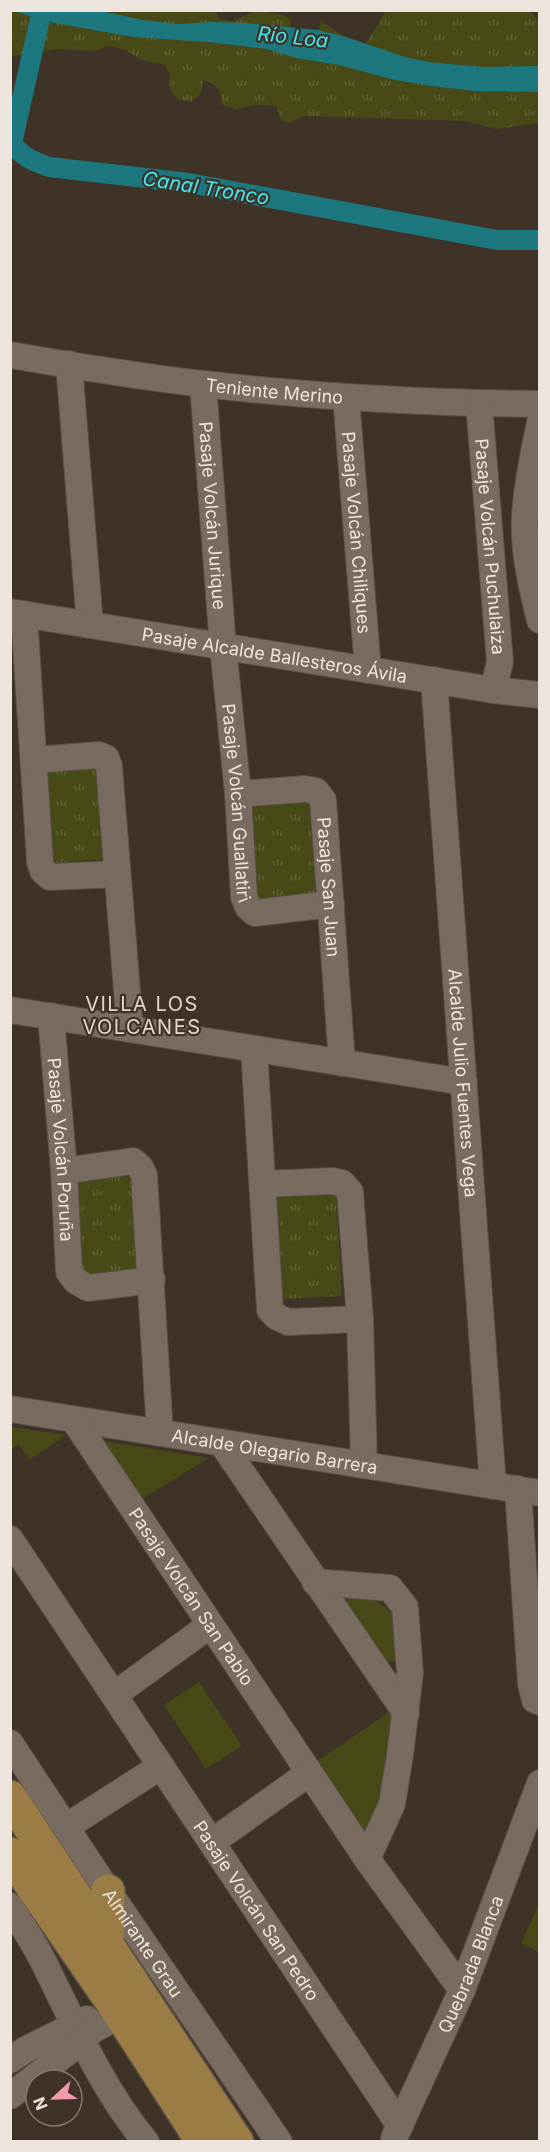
<svg xmlns="http://www.w3.org/2000/svg" width="550" height="2152" font-family="Inter,sans-serif">
<style>
.green{fill:#474917}
.park{fill:url(#park-tufts)}
.water{fill:#1c787e}
.lines{fill:none;stroke-linecap:round;stroke-linejoin:round}
.canal{stroke:#1c787e;stroke-width:20}
.minor-casing{stroke:#594f45;stroke-width:28}
.major-casing{stroke:#594f45;stroke-width:36}
.minor{stroke:#796b5f;stroke-width:26}
.major{stroke:#9b7c44;stroke-width:33}
.labels{text-anchor:middle;dominant-baseline:central;stroke-width:4.5;stroke-linejoin:round;paint-order:stroke}
.street-label{font-size:18px;fill:#ece4dd;stroke:#3f3227}
.water-label{font-size:20px;font-style:italic;fill:#41e8f2;stroke:#3f3227}
.neighbourhood-label{font-size:20px;letter-spacing:1.5px;fill:#e5d4c7;stroke:#3f3227}
</style>
<defs>
<pattern id="park-tufts" width="24" height="20" patternUnits="userSpaceOnUse" patternTransform="scale(1.5)"><rect width="24" height="20" fill="#474917"/><path d="M3 7l-1-3M5 7V3M7 7l1-3M15 17l-1-3M17 17v-4M19 17l1-3" fill="none" stroke="#626338"/></pattern>
</defs>
<rect width="100%" height="100%" fill="#3f3227"/>
<path class="green" d="M 10,1427 L 11,1427 L 67,1435 L 29,1460 L 19,1444 L 11,1449 Z
M 104,1441 L 209,1458 L 140,1500 Z
M 353,1596 L 376,1599 L 396,1617 L 399,1656 L 395,1661 L 383,1663 L 343,1609 L 346,1601 Z
M 199,1682 L 242,1746 L 206,1769 L 164,1705 Z
M 391,1711 L 395,1716 L 389,1781 L 365,1842 L 313,1764 Z
M 539,1904 L 540,1952 L 539,1952 L 521,1943 Z"/>
<path class="park" d="M 215,10 L 219,19 L 233,21 L 256,11 L 280,14 L 291,19 L 289,31 L 316,37 L 321,21 L 363,48 L 386,11 L 530,11 L 539,21 L 539,123 L 496,129 L 465,121 L 304,116 L 289,123 L 281,120 L 276,106 L 256,105 L 236,109 L 222,105 C 221,91 217,83 203,80 L 201,93 L 192,102 L 177,99 L 169,88 L 170,75 L 165,65 L 141,60 L 126,50 L 108,46 L 95,51 L 59,49 L 11,56 L 10,11 Z
M 101,765 L 108,859 L 51,863 L 44,769 Z
M 312,796 L 320,899 L 252,904 L 244,801 Z
M 134,1176 L 142,1270 L 79,1275 L 71,1181 Z
M 336,1194 L 342,1296 L 280,1299 L 273,1198 Z"/>
<path class="water" d="M 11,10 L 101,11 L 143,20 L 178,24 L 211,22 L 246,23 L 318,30 L 343,36 L 405,57 L 428,62 L 482,67 L 539,66 L 539,92 L 474,91 L 432,86 L 395,80 L 339,65 L 296,58 L 267,49 L 208,42 L 133,37 L 49,22 Z"/>
<g class="lines">
<path class="canal" d="M 42,10 L 12,143 C 22,157 33,161 49,167 L 189,183 L 497,240 L 540,240"/>
<g class="minor-casing">
<g id="minor">
<path id="s1" d="M 10,355 C 75,366 139,377 204,384 C 315,397 428,403 540,404"/>
<path d="M 69,364 L 90,625"/>
<path id="s2" d="M 203,384 L 223,647 L 238,794 L 244,897 L 248,907 L 255,913 L 331,904"/>
<path id="s3" d="M 346,397 L 368,670"/>
<path id="s4" d="M 479,403 L 500,662 L 493,690"/>
<path d="M 540,422 C 534,452 527,483 525,514 C 523,550 531,585 540,620"/>
<path id="s5" d="M 10,612 L 493,690 L 540,695"/>
<path d="M 24,614 L 40,862 L 43,871 L 50,877 L 117,874"/>
<path id="s6" d="M 434,680 L 493,1486"/>
<path d="M 34,760 L 99,755 L 106,758 L 109,766 L 130,1029"/>
<path id="s7" d="M 238,794 L 305,789 L 316,791 L 323,800 L 342,1063"/>
<path d="M 10,1010 L 464,1082"/>
<path id="s8" d="M 51,1016 L 64,1171 L 69,1272 L 76,1281 L 88,1288 L 152,1280"/>
<path d="M 254,1049 L 270,1310 L 277,1317 L 288,1322 L 360,1319"/>
<path d="M 64,1171 L 133,1161 L 140,1167 L 144,1175 L 160,1433"/>
<path d="M 263,1184 L 332,1181 L 342,1183 L 350,1192 L 360,1319 L 364,1465"/>
<path id="s9" d="M 10,1409 L 540,1493"/>
<path id="s10" d="M 74,1420 L 367,1859 L 462,1990"/>
<path d="M 221,1442 L 406,1713"/>
<path d="M 518,1489 L 531,1684 L 535,1700 L 540,1702"/>
<path id="s11" d="M 10,1539 L 400,2126"/>
<path d="M 315,1582 L 390,1588 L 405,1607 L 410,1673 L 400,1755 L 392,1804 L 367,1859"/>
<path d="M 114,1695 L 210,1625"/>
<path id="s12" d="M 10,1743 L 108,1891 L 279,2142"/>
<path d="M 66,1827 L 161,1766"/>
<path d="M 212,1842 L 309,1773"/>
<path d="M 10,1906 C 21,1923 32,1940 41,1957 C 73,2020 100,2087 146,2142"/>
<path d="M 10,2060 L 25,2050 L 87,2019"/>
<path d="M 10,2096 L 82,2041 L 91,2031 L 121,2015"/>
<path id="s13" d="M 394,2138 L 462,1990 L 540,1783"/>
</g>
</g>
<g class="major-casing">
<path id="major" d="M 10,1797 L 237,2142
M 10,1854 L 121,2015 L 203,2142
M 107,1943 L 108,1891"/>
</g>
<use href="#minor" class="minor"/>
<use href="#major" class="major"/>
</g>
<g class="labels">
<g class="street-label">
<text stroke="none"><textPath href="#s1" startOffset="267">Teniente Merino</textPath></text>
<text stroke="none"><textPath href="#s2" startOffset="132">Pasaje Volcán Jurique</textPath></text>
<text stroke="none"><textPath href="#s3" startOffset="136">Pasaje Volcán Chiliques</textPath></text>
<text stroke="none"><textPath href="#s4" startOffset="144">Pasaje Volcán Puchulaiza</textPath></text>
<text stroke="none"><textPath href="#s5" startOffset="268">Pasaje Alcalde Ballesteros Ávila</textPath></text>
<text stroke="none"><textPath href="#s2" startOffset="420">Pasaje Volcán Guallatiri</textPath></text>
<text stroke="none"><textPath href="#s7" startOffset="177">Pasaje San Juan</textPath></text>
<text stroke="none"><textPath href="#s6" startOffset="404">Alcalde Julio Fuentes Vega</textPath></text>
<text stroke="none"><textPath href="#s8" startOffset="134">Pasaje Volcán Poruña</textPath></text>
<text stroke="none"><textPath href="#s9" startOffset="268">Alcalde Olegario Barrera</textPath></text>
<text stroke="none"><textPath href="#s10" startOffset="212">Pasaje Volcán San Pablo</textPath></text>
<text stroke="none"><textPath href="#s11" startOffset="446">Pasaje Volcán San Pedro</textPath></text>
<text stroke="none"><textPath href="#s12" startOffset="240">Almirante Grau</textPath></text>
<text stroke="none"><textPath href="#s13" startOffset="190">Quebrada Blanca</textPath></text>
</g>
<g class="water-label">
<text transform="translate(293 37) rotate(6)">Río Loa</text>
<text transform="translate(206 188) rotate(9)">Canal Tronco</text>
</g>
<g class="neighbourhood-label">
<text x="142" y="1004">VILLA LOS<tspan x="142" dy="23">VOLCANES</tspan></text>
</g>
</g>
<rect width="550" height="2152" fill="none" stroke="#ece4dd" stroke-width="24"/>
<g transform="translate(54 2098) rotate(248)"><circle r="28" fill="#3f3227" stroke="#847970" stroke-width="1.5"/>
<path d="M0-4.5L10 22L0 15L-10 22Z" fill="#f29aae"/>
<text y="-9" font-size="16" font-weight="bold" text-anchor="middle" fill="#ece4dd">N</text>
</g>
</svg>
